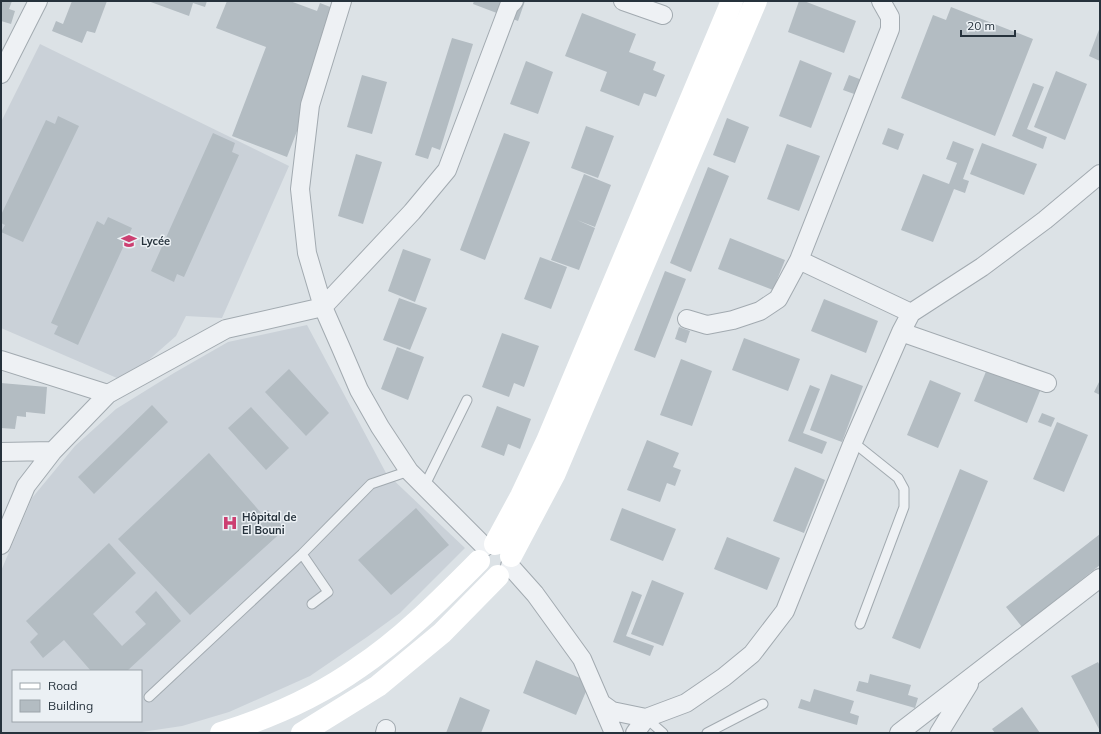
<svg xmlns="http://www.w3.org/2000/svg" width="1101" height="734" font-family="Mulish,sans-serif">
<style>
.built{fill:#cad1d8;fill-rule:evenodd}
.building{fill:#b3bcc2}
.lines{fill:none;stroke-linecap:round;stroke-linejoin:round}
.service-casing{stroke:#a2aab0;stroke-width:11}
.minor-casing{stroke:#a2aab0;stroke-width:20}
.service{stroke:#eef1f4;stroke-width:9}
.minor{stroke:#eef1f4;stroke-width:18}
.secondary{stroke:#fff;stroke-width:22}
.labels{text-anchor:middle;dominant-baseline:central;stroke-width:3;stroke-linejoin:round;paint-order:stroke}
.poi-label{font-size:11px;font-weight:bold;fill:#26323c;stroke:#ebf0f4;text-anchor:start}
</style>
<rect width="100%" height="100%" fill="#dce2e6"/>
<path class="built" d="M 40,44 L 289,166 L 222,318 L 186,316 L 176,336 L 143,365 L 117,378 L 1,328 L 1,122 Z
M 307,325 L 386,473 L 465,548 L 400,613 L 367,637 L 310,676 L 229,712 L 182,726 L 135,733 L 1,733 L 1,571 L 32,498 L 75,446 L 116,409 L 174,373 L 228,342 ZM 13,671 L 141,671 L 141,721 L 13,721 Z"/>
<path class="building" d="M 1,1 L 12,1 L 9,9 L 15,11 L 11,24 L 1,21 Z
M 72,1 L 107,1 L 95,33 L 87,31 L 82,43 L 52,31 L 56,21 L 63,24 Z
M 148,1 L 207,1 L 205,7 L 193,3 L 189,16 Z
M 227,1 L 290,1 L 317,11 L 320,3 L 343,12 L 287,157 L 232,136 L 266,47 L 216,28 Z
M 474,1 L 525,1 L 518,21 L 473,4 Z
M 799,1 L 804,1 L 856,21 L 844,53 L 788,32 Z
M 951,7 L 1033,39 L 995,136 L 901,98 L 933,15 L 946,20 Z
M 582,13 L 636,34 L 629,52 L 656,62 L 653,70 L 665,75 L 656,97 L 644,93 L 639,106 L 600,91 L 607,72 L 565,56 Z
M 1100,27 L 1100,61 L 1089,56 Z
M 452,38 L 473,44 L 440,150 L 432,147 L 428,159 L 415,155 Z
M 800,60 L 832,73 L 811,128 L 779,116 Z
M 526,61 L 553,72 L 538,114 L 510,104 Z
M 1056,71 L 1087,84 L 1065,140 L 1034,127 Z
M 362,75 L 387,82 L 372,134 L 347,127 Z
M 849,75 L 862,80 L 857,95 L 843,90 Z
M 1033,83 L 1044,87 L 1027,129 L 1047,137 L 1043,149 L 1012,136 Z
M 58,116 L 79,126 L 23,242 L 1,232 L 5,225 L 1,223 L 1,215 L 46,120 L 55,124 Z
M 727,118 L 749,127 L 735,163 L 713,155 Z
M 586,126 L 614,136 L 598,178 L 571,168 Z
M 888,128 L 904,134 L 898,150 L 882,144 Z
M 213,133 L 235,143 L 232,152 L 239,155 L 184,277 L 177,274 L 174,282 L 151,271 Z
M 504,133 L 530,142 L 485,260 L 460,250 Z
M 953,141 L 974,149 L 963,179 L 969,181 L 965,193 L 954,189 L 933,242 L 901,230 L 923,174 L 949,184 L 957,163 L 946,159 Z
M 982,143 L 1037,164 L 1024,195 L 970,174 Z
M 787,144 L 820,156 L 799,211 L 767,199 Z
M 356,154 L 382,162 L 363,224 L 338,216 Z
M 708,167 L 729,176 L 691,272 L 670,263 Z
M 584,174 L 611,185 L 595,227 L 577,220 L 595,228 L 579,270 L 551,260 Z
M 108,217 L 132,228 L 78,345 L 54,334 L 58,326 L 51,323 L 97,221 L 104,225 Z
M 730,238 L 785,260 L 773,290 L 718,269 Z
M 403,249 L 431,259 L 415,302 L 388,291 Z
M 540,257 L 567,267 L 551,309 L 524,299 Z
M 665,271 L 686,279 L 655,358 L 634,350 Z
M 399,298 L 427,308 L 410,350 L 383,340 Z
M 824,299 L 878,321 L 866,353 L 811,331 Z
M 679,327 L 690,331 L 686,343 L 675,339 Z
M 502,333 L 539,346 L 524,387 L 514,383 L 509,397 L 482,387 Z
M 744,338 L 800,359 L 788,391 L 732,370 Z
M 397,347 L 424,357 L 408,400 L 381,389 Z
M 681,359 L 712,371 L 692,426 L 660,415 Z
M 289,369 L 329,413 L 306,436 L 265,392 Z
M 987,369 L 1040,391 L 1027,423 L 974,401 Z
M 831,374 L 863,386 L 842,442 L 810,430 Z
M 930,380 L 961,393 L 938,448 L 907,435 Z
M 1100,380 L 1100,395 L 1094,392 Z
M 1,383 L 47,387 L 45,414 L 26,412 L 26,417 L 17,416 L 15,429 L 1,428 Z
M 810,385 L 820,389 L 803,433 L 827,442 L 822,454 L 788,441 Z
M 152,405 L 168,422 L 94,494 L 78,477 Z
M 497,406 L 531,419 L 520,449 L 508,444 L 504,456 L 481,447 Z
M 251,407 L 289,448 L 266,470 L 228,428 Z
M 1042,413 L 1055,418 L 1051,427 L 1038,422 Z
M 1057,422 L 1088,435 L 1064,492 L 1033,479 Z
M 647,440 L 679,453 L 673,467 L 681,470 L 675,486 L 667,483 L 660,502 L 627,490 Z
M 209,453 L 262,514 L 268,510 L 285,529 L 190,615 L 118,539 Z
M 795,467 L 825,480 L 804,533 L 773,521 Z
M 960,469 L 988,481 L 920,649 L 892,638 Z
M 416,508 L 449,545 L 391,595 L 358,560 Z
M 622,508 L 676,529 L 663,561 L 610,540 Z
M 1100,534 L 1100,565 L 1022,627 L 1006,607 Z
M 727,537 L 780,558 L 767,590 L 714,569 Z
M 109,543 L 136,573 L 93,614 L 122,646 L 146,624 L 135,612 L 156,591 L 181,621 L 127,671 L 91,671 L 64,640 L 43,658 L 30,642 L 38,634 L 26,621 Z
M 652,580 L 684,593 L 663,646 L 631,634 Z
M 632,591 L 642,595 L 626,636 L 654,646 L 650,656 L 613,642 Z
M 536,660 L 590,682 L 576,715 L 523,693 Z
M 1098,662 L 1100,666 L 1100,731 L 1071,676 Z
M 870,674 L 911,685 L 908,695 L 918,698 L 915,708 L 856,691 L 859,681 L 868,683 Z
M 814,689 L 854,701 L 850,713 L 859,716 L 857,725 L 798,708 L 801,699 L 810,702 Z
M 460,697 L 490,710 L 481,733 L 446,733 Z
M 1022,707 L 1040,733 L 995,733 L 992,729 Z"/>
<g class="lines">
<g class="service-casing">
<path id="service" d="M 853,442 L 898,478 L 904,489 L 904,507 L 860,624
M 424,487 L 467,400
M 302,554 L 328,592 L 312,604
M 149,697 L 302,554 L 371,484 L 409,471
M 646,718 L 663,733
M 707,733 L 763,704"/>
</g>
<g class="minor-casing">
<path id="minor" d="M 342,1 L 310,105 L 300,189 L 307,253 L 323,307 L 341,348 L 359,390 L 380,427 L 409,471 L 485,547
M 623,1 L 663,15
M 881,1 L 890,17 L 890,29 L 799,260 L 911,313
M 1,74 L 38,1
M 687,319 L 707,325 L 733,320 L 760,311 L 778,299 L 799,260
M 901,332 L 1047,383
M 1,360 L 108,394 L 226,329 L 323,307 L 412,212 L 447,170 L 509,6 L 514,1
M 1,452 L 53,451
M 1,545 L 26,486 L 53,451 L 108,394
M 510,566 L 535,594 L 582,659 L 614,733
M 601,703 L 612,711 L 646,718 L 686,703 L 724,677 L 752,654 L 785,611 L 853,442 L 901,332 L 911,313 L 982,267 L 1045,220 L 1100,174
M 385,733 L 386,729
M 635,733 L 646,718
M 899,733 L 1100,578
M 939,733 L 969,684"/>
</g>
<use href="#service" class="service"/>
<use href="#minor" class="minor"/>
<path class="secondary" d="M 495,544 L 521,496 L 547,441 L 732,1
M 511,556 L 555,473 L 756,1
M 221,733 C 269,718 317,697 358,668 C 403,638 441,599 479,561
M 302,733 L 378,686 L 442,633 L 498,576"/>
</g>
<defs>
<g id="school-bare" transform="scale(1.2)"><path d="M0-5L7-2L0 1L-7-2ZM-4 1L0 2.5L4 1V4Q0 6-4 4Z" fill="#cc3f71" stroke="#ebf0f4" stroke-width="2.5" paint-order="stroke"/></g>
<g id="hospital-bare" transform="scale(1.2)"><path d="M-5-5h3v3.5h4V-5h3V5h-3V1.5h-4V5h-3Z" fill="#cc3f71" stroke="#ebf0f4" stroke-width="2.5" paint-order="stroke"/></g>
</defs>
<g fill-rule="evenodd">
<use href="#school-bare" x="129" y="241"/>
<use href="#hospital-bare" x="230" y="523"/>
</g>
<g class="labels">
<g class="poi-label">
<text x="141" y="241">Lycée</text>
<text x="242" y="517">Hôpital de<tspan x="242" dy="13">El Bouni</tspan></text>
</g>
</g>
<rect width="1101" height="734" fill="none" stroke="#26323c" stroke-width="4"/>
<rect x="12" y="670" width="130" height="52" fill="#ebf0f4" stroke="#9ca4aa"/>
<rect x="20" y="683" width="20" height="6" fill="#ffffff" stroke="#9ca4aa"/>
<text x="48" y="690" font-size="12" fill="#26323c">Road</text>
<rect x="20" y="700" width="20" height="12" fill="#b3bcc2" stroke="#9ca4aa"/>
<text x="48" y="710" font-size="12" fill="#26323c">Building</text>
<path d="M961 30v6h54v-6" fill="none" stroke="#26323c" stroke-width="2"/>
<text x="967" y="30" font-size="12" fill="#26323c" stroke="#ebf0f4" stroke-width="3" paint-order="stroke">20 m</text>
</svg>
